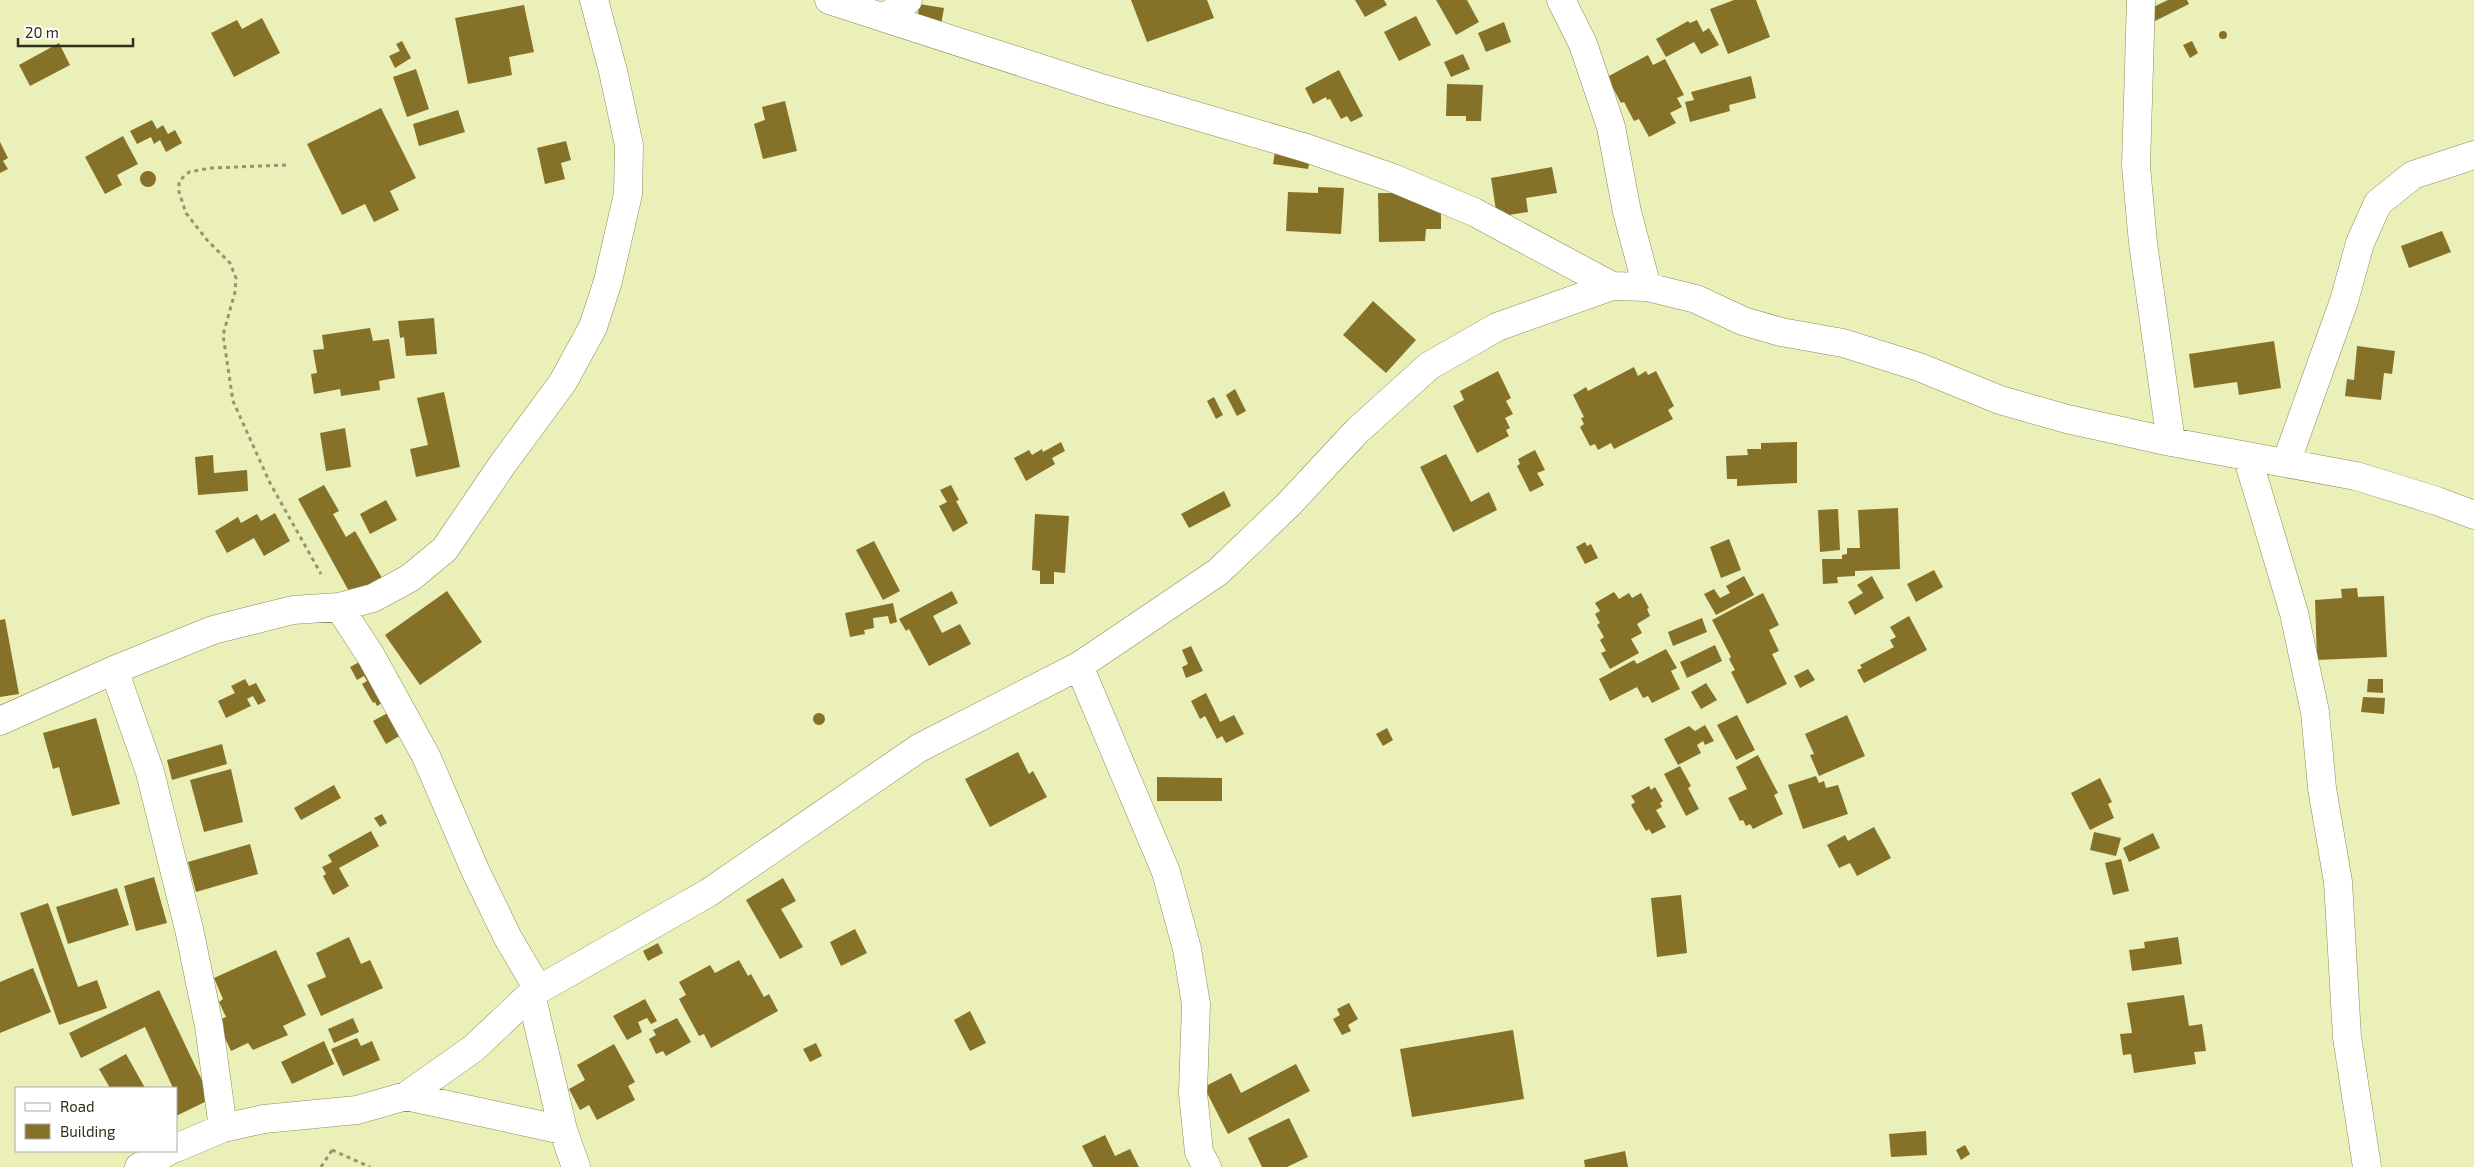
<svg xmlns="http://www.w3.org/2000/svg" width="2474" height="1167" font-family="'Exo 2',sans-serif">
<style>
.building{fill:#867128}
.lines{fill:none;stroke-linecap:round;stroke-linejoin:round}
.street-casing{stroke:#898e59;stroke-width:29}
.path{stroke:#93976e;stroke-width:3;stroke-dasharray:4 4;stroke-linecap:butt}
.street{stroke:#fff;stroke-width:28}
</style>
<rect width="100%" height="100%" fill="#eaf0b8"/>
<path class="building" d="M 1131,0 L 1207,0 L 1214,18 L 1147,42 Z
M 1355,0 L 1384,0 L 1387,5 L 1365,17 Z
M 1436,0 L 1467,0 L 1479,22 L 1456,35 Z
M 1734,0 L 1756,0 L 1770,37 L 1728,54 L 1710,9 Z
M 2168,0 L 2187,0 L 2189,4 L 2151,23 L 2145,11 Z
M 919,4 L 944,8 L 941,25 L 918,16 Z
M 524,5 L 534,52 L 509,57 L 512,75 L 468,84 L 455,18 Z
M 1416,16 L 1431,45 L 1399,61 L 1384,32 Z
M 262,18 L 280,53 L 234,77 L 211,33 L 237,20 L 242,29 Z
M 1697,20 L 1703,32 L 1709,28 L 1719,45 L 1701,54 L 1694,42 L 1666,57 L 1656,39 L 1688,21 L 1690,23 Z
M 1504,22 L 1511,42 L 1486,52 L 1478,33 Z
M2219 35a4 4 0 1 1 8 0a4 4 0 1 1-8 0Z
M 402,41 L 411,58 L 395,68 L 389,56 L 400,51 L 396,44 Z
M 2192,41 L 2198,53 L 2190,58 L 2183,45 Z
M 59,43 L 70,65 L 30,86 L 19,65 Z
M 1463,54 L 1470,69 L 1451,77 L 1444,62 Z
M 1648,55 L 1653,65 L 1665,59 L 1684,95 L 1677,98 L 1682,107 L 1670,113 L 1676,123 L 1649,137 L 1639,119 L 1634,121 L 1624,102 L 1621,103 L 1607,77 Z
M 416,69 L 429,109 L 407,117 L 393,77 Z
M 1339,70 L 1363,116 L 1351,122 L 1347,116 L 1341,119 L 1330,99 L 1327,100 L 1326,97 L 1313,104 L 1305,88 Z
M 1751,76 L 1756,98 L 1729,105 L 1730,111 L 1690,122 L 1685,102 L 1694,100 L 1691,92 Z
M 1447,84 L 1483,85 L 1481,121 L 1466,121 L 1466,116 L 1446,116 Z
M 785,101 L 797,151 L 763,159 L 754,124 L 765,120 L 762,107 Z
M 381,108 L 416,178 L 390,191 L 399,210 L 374,222 L 365,204 L 342,215 L 307,144 Z
M 458,110 L 465,132 L 419,146 L 413,124 Z
M 152,120 L 157,129 L 163,125 L 168,134 L 175,130 L 182,143 L 166,152 L 160,140 L 154,144 L 151,137 L 137,144 L 130,131 Z
M 123,136 L 138,164 L 117,175 L 122,185 L 105,194 L 85,157 Z
M 566,141 L 571,160 L 561,163 L 565,179 L 545,184 L 537,148 Z
M 0,142 L 8,158 L 3,161 L 8,169 L 0,173 Z
M 1276,145 L 1310,160 L 1308,169 L 1273,164 Z
M 1552,167 L 1557,193 L 1526,198 L 1528,212 L 1497,217 L 1491,178 Z
M140 179a8 8 0 1 1 16 0a8 8 0 1 1-16 0Z
M 1318,187 L 1344,188 L 1341,234 L 1286,231 L 1288,192 L 1318,193 Z
M 1378,193 L 1420,193 L 1441,204 L 1441,229 L 1426,229 L 1425,241 L 1379,242 Z
M 2442,231 L 2451,252 L 2409,268 L 2401,246 Z
M 1373,301 L 1416,340 L 1386,373 L 1343,335 Z
M 434,318 L 437,354 L 406,356 L 404,337 L 400,338 L 398,321 Z
M 370,328 L 373,341 L 389,339 L 395,378 L 379,381 L 380,390 L 341,396 L 340,389 L 314,394 L 311,374 L 317,373 L 313,350 L 324,349 L 322,335 Z
M 2274,341 L 2281,388 L 2239,395 L 2237,382 L 2194,388 L 2189,354 Z
M 2357,346 L 2395,351 L 2392,374 L 2384,373 L 2381,400 L 2345,396 L 2347,379 L 2354,380 Z
M 1634,367 L 1638,376 L 1646,371 L 1648,375 L 1656,371 L 1674,406 L 1668,410 L 1673,419 L 1614,449 L 1611,443 L 1598,450 L 1595,444 L 1590,446 L 1580,427 L 1584,424 L 1581,418 L 1584,417 L 1573,395 L 1586,387 L 1588,391 Z
M 1498,371 L 1511,398 L 1506,401 L 1513,414 L 1505,418 L 1510,428 L 1506,430 L 1509,436 L 1477,453 L 1453,406 L 1464,400 L 1460,391 Z
M 1235,389 L 1246,411 L 1237,416 L 1226,395 Z
M 444,392 L 460,467 L 416,477 L 410,449 L 428,445 L 417,398 Z
M 1214,397 L 1223,415 L 1216,419 L 1207,401 Z
M 345,428 L 351,467 L 326,471 L 320,433 Z
M 1061,442 L 1065,451 L 1052,458 L 1055,464 L 1026,481 L 1014,458 L 1029,450 L 1032,455 L 1042,449 L 1043,452 Z
M 1797,442 L 1797,483 L 1737,486 L 1737,479 L 1727,479 L 1726,456 L 1748,455 L 1747,449 L 1761,449 L 1761,443 Z
M 1535,450 L 1545,470 L 1537,473 L 1544,485 L 1530,492 L 1517,466 L 1520,464 L 1518,459 Z
M 1446,454 L 1471,502 L 1489,492 L 1497,510 L 1453,532 L 1420,467 Z
M 213,455 L 214,473 L 247,470 L 248,491 L 198,495 L 195,457 Z
M 324,485 L 339,511 L 333,514 L 346,537 L 355,531 L 382,578 L 351,595 L 298,499 Z
M 951,485 L 959,500 L 956,501 L 968,523 L 953,532 L 939,506 L 947,502 L 940,490 Z
M 1224,491 L 1231,506 L 1189,528 L 1181,514 Z
M 386,500 L 397,520 L 370,534 L 360,514 Z
M 1898,508 L 1900,569 L 1855,571 L 1855,576 L 1837,577 L 1838,583 L 1823,584 L 1822,559 L 1842,559 L 1842,555 L 1847,554 L 1847,548 L 1860,548 L 1858,510 Z
M 1838,509 L 1840,550 L 1820,552 L 1818,510 Z
M 275,513 L 290,541 L 264,556 L 254,538 L 227,553 L 215,531 L 238,517 L 241,523 L 257,514 L 261,521 Z
M 1035,514 L 1069,516 L 1065,573 L 1054,572 L 1054,584 L 1040,584 L 1040,571 L 1032,570 Z
M 1729,539 L 1741,570 L 1721,578 L 1710,547 Z
M 874,541 L 900,591 L 883,600 L 856,550 Z
M 1585,542 L 1587,546 L 1591,544 L 1598,558 L 1585,564 L 1576,547 Z
M 1934,570 L 1943,587 L 1916,602 L 1907,584 Z
M 1744,576 L 1754,595 L 1716,615 L 1704,594 L 1714,589 L 1720,598 L 1730,593 L 1726,586 Z
M 1872,576 L 1884,598 L 1855,615 L 1848,602 L 1863,593 L 1857,585 Z
M 2357,588 L 2358,597 L 2384,596 L 2387,657 L 2317,660 L 2315,600 L 2342,598 L 2341,589 Z
M 447,591 L 482,642 L 420,685 L 385,635 Z
M 952,591 L 958,603 L 933,616 L 942,633 L 960,624 L 971,644 L 929,666 L 909,629 L 906,631 L 899,619 Z
M 1614,592 L 1619,599 L 1629,593 L 1632,598 L 1641,593 L 1649,608 L 1647,609 L 1650,616 L 1637,624 L 1642,633 L 1631,639 L 1639,653 L 1610,669 L 1601,653 L 1606,651 L 1600,640 L 1604,637 L 1597,625 L 1600,623 L 1595,614 L 1600,611 L 1595,603 Z
M 1763,593 L 1779,625 L 1769,630 L 1779,651 L 1772,654 L 1787,684 L 1747,704 L 1731,672 L 1735,670 L 1729,659 L 1731,657 L 1712,620 Z
M 893,603 L 897,622 L 890,624 L 888,616 L 873,618 L 874,628 L 864,630 L 865,634 L 850,637 L 845,613 Z
M 1909,616 L 1927,650 L 1864,683 L 1857,670 L 1862,668 L 1860,665 L 1894,647 L 1890,640 L 1896,637 L 1890,627 Z
M 1702,618 L 1707,632 L 1673,646 L 1668,632 Z
M 5,619 L 19,694 L 0,697 L 0,620 Z
M 1715,645 L 1722,661 L 1687,678 L 1680,662 Z
M 1191,646 L 1203,671 L 1186,678 L 1182,667 L 1188,664 L 1182,650 Z
M 1666,649 L 1677,668 L 1671,671 L 1680,689 L 1652,703 L 1648,696 L 1643,698 L 1637,687 L 1610,701 L 1599,679 L 1634,660 L 1637,664 Z
M 363,660 L 389,699 L 377,706 L 375,702 L 373,703 L 362,684 L 367,681 L 364,676 L 357,680 L 350,667 Z
M 1808,669 L 1815,680 L 1800,688 L 1794,676 Z
M 245,679 L 249,686 L 256,683 L 266,701 L 258,705 L 253,696 L 247,699 L 251,706 L 226,718 L 218,701 L 235,693 L 231,686 Z
M 2368,679 L 2383,679 L 2383,693 L 2367,692 Z
M 1706,683 L 1717,700 L 1701,709 L 1691,692 Z
M 1206,693 L 1220,722 L 1234,715 L 1244,734 L 1226,743 L 1222,736 L 1217,739 L 1205,716 L 1200,719 L 1191,701 Z
M 2363,697 L 2385,698 L 2384,714 L 2361,712 Z
M 393,710 L 401,735 L 386,744 L 373,721 Z
M813 719a6 6 0 1 1 12 0a6 6 0 1 1-12 0Z
M 1737,715 L 1755,750 L 1736,760 L 1717,725 Z
M 1847,715 L 1865,756 L 1819,776 L 1810,755 L 1814,754 L 1805,734 Z
M 96,718 L 120,804 L 72,816 L 59,767 L 53,769 L 43,733 Z
M 1705,725 L 1714,741 L 1705,745 L 1703,741 L 1697,745 L 1701,753 L 1678,765 L 1664,739 L 1689,726 L 1695,731 Z
M 1387,728 L 1393,740 L 1383,746 L 1376,734 Z
M 222,744 L 227,764 L 172,780 L 167,760 Z
M 1018,752 L 1029,774 L 1033,771 L 1047,797 L 990,827 L 965,779 Z
M 1758,755 L 1778,793 L 1774,795 L 1783,814 L 1753,829 L 1750,824 L 1746,826 L 1743,820 L 1740,821 L 1728,798 L 1747,789 L 1736,767 Z
M 1680,766 L 1691,786 L 1688,788 L 1699,809 L 1686,816 L 1664,774 Z
M 231,769 L 243,822 L 204,832 L 190,780 Z
M 1816,776 L 1819,783 L 1824,781 L 1826,788 L 1838,785 L 1848,814 L 1803,829 L 1788,785 Z
M 1157,777 L 1222,778 L 1222,801 L 1157,801 Z
M 2100,778 L 2112,802 L 2108,804 L 2114,818 L 2090,830 L 2071,793 Z
M 334,785 L 341,798 L 301,820 L 294,808 Z
M 1649,786 L 1651,790 L 1655,787 L 1663,801 L 1660,803 L 1662,807 L 1656,810 L 1666,827 L 1652,834 L 1649,829 L 1646,831 L 1631,805 L 1635,802 L 1631,796 Z
M 382,814 L 387,823 L 380,827 L 374,818 Z
M 1874,827 L 1891,858 L 1857,876 L 1850,863 L 1839,868 L 1827,845 L 1845,835 L 1848,841 Z
M 371,831 L 379,846 L 339,868 L 349,886 L 333,895 L 323,876 L 326,874 L 322,867 L 332,862 L 328,855 Z
M 2094,832 L 2121,838 L 2116,856 L 2090,850 Z
M 2153,833 L 2160,848 L 2129,862 L 2123,848 Z
M 250,844 L 258,874 L 196,892 L 188,862 Z
M 2121,859 L 2129,891 L 2113,895 L 2105,863 Z
M 154,877 L 167,923 L 136,931 L 124,886 Z
M 783,878 L 796,901 L 781,909 L 803,947 L 780,959 L 746,900 Z
M 117,888 L 129,925 L 68,944 L 56,907 Z
M 1681,895 L 1687,953 L 1657,957 L 1651,898 Z
M 48,903 L 78,987 L 97,980 L 107,1008 L 59,1025 L 20,913 Z
M 855,929 L 867,953 L 841,966 L 830,942 Z
M 349,937 L 361,964 L 370,960 L 383,988 L 321,1016 L 307,985 L 326,977 L 316,953 Z
M 2178,937 L 2182,964 L 2132,971 L 2129,950 L 2145,948 L 2144,942 Z
M 658,943 L 663,953 L 648,961 L 643,951 Z
M 276,950 L 306,1015 L 283,1026 L 288,1035 L 253,1050 L 248,1043 L 231,1051 L 217,1021 L 226,1017 L 219,1002 L 223,999 L 214,978 Z
M 739,960 L 748,976 L 751,974 L 764,997 L 769,994 L 778,1011 L 711,1048 L 704,1034 L 699,1036 L 679,999 L 686,995 L 679,982 L 710,965 L 715,973 Z
M 33,968 L 51,1012 L 0,1033 L 0,982 Z
M 159,990 L 211,1099 L 176,1116 L 176,1088 L 173,1088 L 145,1027 L 81,1058 L 69,1033 Z
M 2184,995 L 2189,1026 L 2202,1024 L 2206,1051 L 2194,1052 L 2196,1064 L 2134,1073 L 2131,1054 L 2123,1055 L 2120,1034 L 2132,1033 L 2127,1003 Z
M 645,999 L 657,1021 L 651,1024 L 647,1018 L 638,1022 L 642,1032 L 627,1040 L 613,1016 Z
M 1349,1003 L 1358,1019 L 1348,1025 L 1351,1031 L 1342,1035 L 1333,1019 L 1340,1015 L 1337,1009 Z
M 970,1011 L 986,1043 L 970,1051 L 954,1020 Z
M 353,1018 L 359,1032 L 334,1043 L 328,1029 Z
M 677,1018 L 691,1042 L 666,1056 L 663,1051 L 656,1054 L 649,1039 L 656,1035 L 653,1030 Z
M 1513,1030 L 1524,1099 L 1412,1117 L 1400,1049 Z
M 357,1038 L 361,1046 L 372,1041 L 380,1060 L 343,1076 L 331,1049 Z
M 324,1041 L 334,1064 L 292,1084 L 281,1062 Z
M 816,1043 L 822,1056 L 810,1062 L 803,1049 Z
M 614,1044 L 635,1082 L 628,1086 L 635,1100 L 597,1120 L 589,1105 L 580,1110 L 569,1089 L 585,1080 L 577,1065 Z
M 126,1054 L 145,1088 L 110,1088 L 99,1069 Z
M 1296,1064 L 1310,1091 L 1228,1134 L 1204,1087 L 1231,1073 L 1241,1093 Z
M 1289,1118 L 1308,1157 L 1287,1167 L 1262,1167 L 1248,1138 Z
M 1926,1131 L 1927,1155 L 1891,1157 L 1889,1134 Z
M 1105,1135 L 1115,1156 L 1130,1149 L 1139,1167 L 1093,1167 L 1082,1146 Z
M 1965,1145 L 1970,1154 L 1961,1160 L 1956,1150 Z
M 1625,1151 L 1628,1167 L 1585,1167 L 1584,1160 Z"/>
<g class="lines">
<g class="street-casing">
<path id="street" d="M 829,0 L 1101,88 L 1306,148 L 1393,178 L 1474,212 L 1612,286
M 1561,0 L 1583,44 L 1611,127 L 1627,212 L 1647,287
M 2141,0 L 2136,166 L 2143,243 L 2171,442
M 885,18 L 908,0
M 2247,456 L 2294,613 L 2315,712 L 2322,788 L 2338,882 L 2347,1037 L 2367,1167
M 2286,463 L 2344,301 L 2360,243 L 2378,203 L 2413,175 L 2474,155
M 339,607 L 371,656 L 426,756 L 475,870 L 508,938 L 538,989
M 1079,666 L 1166,872 L 1187,949 L 1196,1004 L 1193,1093 L 1199,1152 L 1207,1167
M 114,670 L 150,772 L 189,929 L 209,1026 L 223,1128
M 0,721 L 114,670 L 213,630 L 293,610 L 339,607 L 373,598 L 410,578 L 445,549 L 502,465 L 563,382 L 593,327 L 608,281 L 628,194 L 629,145 L 613,71 L 594,0
M 531,994 L 563,1130 L 576,1167
M 406,1096 L 563,1130
M 176,1148 L 223,1128 L 264,1119 L 357,1110 L 406,1096 L 474,1048 L 531,994 L 708,893 L 919,748 L 1079,666 L 1218,572 L 1289,504 L 1357,431 L 1429,366 L 1497,327 L 1612,286 L 1647,287 L 1696,299 L 1743,321 L 1781,332 L 1843,343 L 1919,367 L 2000,400 L 2067,419 L 2171,442 L 2356,476 L 2437,501 L 2474,515
M 139,1167 L 169,1151"/>
</g>
<path class="path" d="M 286,165 L 211,168 L 189,172 L 179,181 L 179,192 L 186,213 L 207,240 L 230,263 L 236,278 L 235,292 L 223,335 L 233,401 L 270,483 L 321,574
M 332,1150 L 370,1167
M 321,1167 L 334,1147"/>
<use href="#street" class="street"/>
</g>
<rect x="15" y="1087" width="162" height="65" fill="#ffffff" stroke="#abaca3"/>
<rect x="25" y="1103" width="25" height="8" fill="#ffffff" stroke="#abaca3"/>
<text x="60" y="1112" font-size="15" fill="#2d2f18">Road</text>
<rect x="25" y="1124" width="25" height="15" fill="#867128" stroke="#abaca3"/>
<text x="60" y="1137" font-size="15" fill="#2d2f18">Building</text>
<path d="M18 38v8h115v-8" fill="none" stroke="#2d2f18" stroke-width="2.5"/>
<text x="25" y="38" font-size="15" fill="#2d2f18" stroke="#ffffff" stroke-width="4" paint-order="stroke">20 m</text>
</svg>
